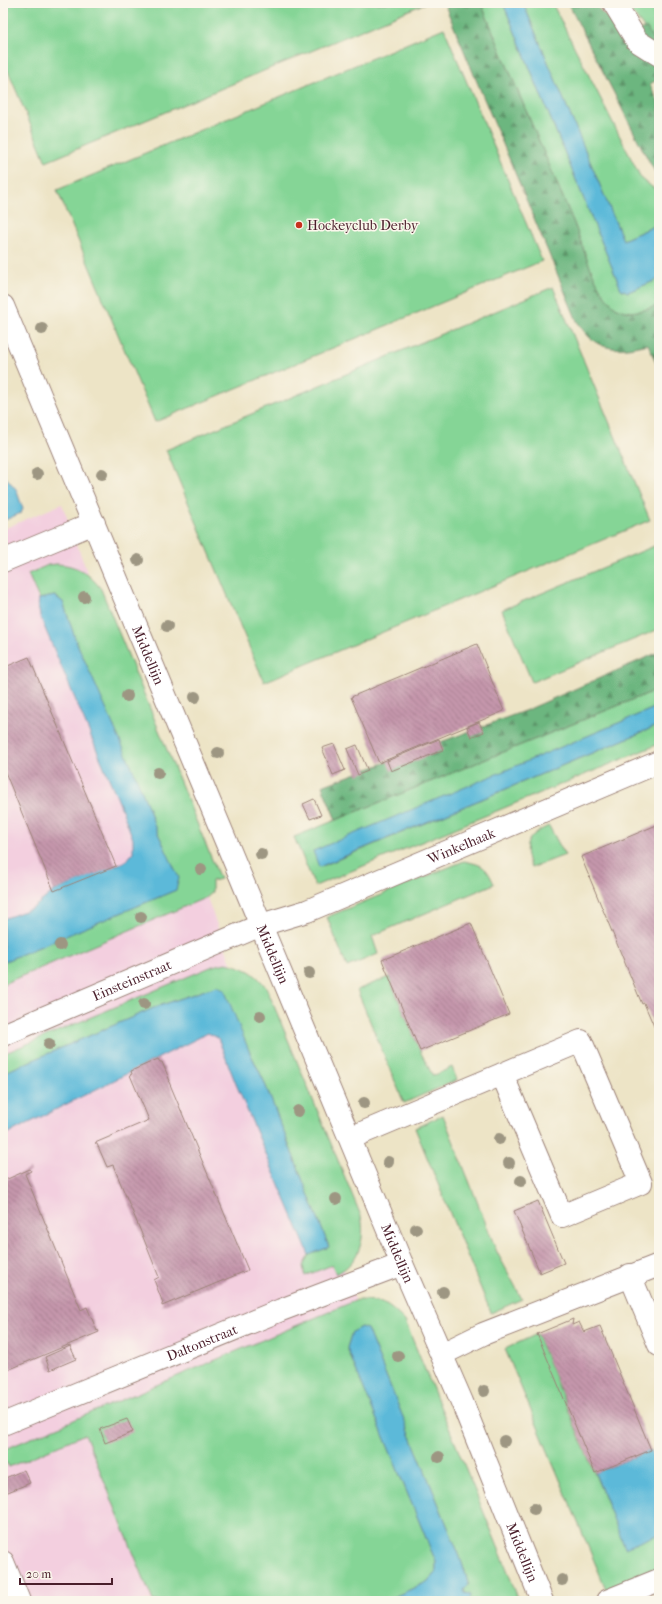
<svg xmlns="http://www.w3.org/2000/svg" width="662" height="1604" font-family="'IM FELL French Canon',serif">
<style>
.built{fill:#f3cfdf}
.green{fill:#85d596;stroke:#687a60}
.forest{fill:url(#forest-firs);stroke:#5b6a55}
.water{fill:#5bb9d9;stroke:#526c82}
.building{fill:url(#building-back-hatch)}
.lines{fill:none;stroke-linecap:round;stroke-linejoin:round}
.minor-casing{stroke:#9c8278;stroke-width:24}
.minor{stroke:#fff;stroke-width:22}
.tree{fill:#9d9682}
.poi-dot{fill:#c8321e;stroke:#fbf7ec;stroke-width:1.5}
.labels{text-anchor:middle;dominant-baseline:central;stroke-width:3;stroke-linejoin:round;paint-order:stroke}
.poi-label{font-size:14px;fill:#4a1f2b;stroke:#fbf7ec;text-anchor:start}
.street-label{font-size:14px;fill:#4a1f2b;stroke:#fbf7ec}
</style>
<defs>
<pattern id="forest-firs" width="22" height="20" patternUnits="userSpaceOnUse"><rect width="22" height="20" fill="#6cb67f"/><path d="M5 1l3.5 6h-7zM16 11l3.5 6h-7z" fill="#5b9368"/></pattern>
<pattern id="building-back-hatch" width="6" height="6" patternUnits="userSpaceOnUse"><rect width="6" height="6" fill="#c596ac"/><path d="M-1 5l2 2M0 0l6 6M5-1l2 2" fill="none" stroke="#a27a8c"/></pattern>
</defs>
<rect width="100%" height="100%" fill="#fbf7ec"/>
<filter id="ink" filterUnits="userSpaceOnUse"><feTurbulence type="fractalNoise" baseFrequency=".025" numOctaves="2"/><feDisplacementMap in="SourceGraphic" scale="8" xChannelSelector="R" yChannelSelector="G"/><feConvolveMatrix kernelMatrix="1 2 1 2 8 2 1 2 1" color-interpolation-filters="sRGB"/></filter>
<filter id="wash" filterUnits="userSpaceOnUse"><feTurbulence type="fractalNoise" baseFrequency=".012" numOctaves="4" result="noise"/><feDisplacementMap in="SourceGraphic" scale="16" xChannelSelector="R" yChannelSelector="G"/><feGaussianBlur stdDeviation="0.9" result="paint"/><feColorMatrix in="noise" values="0 0 0 0 0 0 0 0 0 0 0 0 0 0 0 0 0 1.4 0 .05"/><feComposite in="paint" operator="in"/></filter>
<g filter="url(#wash)">
<rect width="100%" height="100%" fill="#ede4c6"/>
<path class="built" d="M 62,504 L 459,1582 L 413,1601 L 3,1601 L 3,529 Z"/>
<path class="green" d="M 3,3 L 426,3 L 46,162 L 3,59 Z
M 481,3 L 503,3 L 621,289 L 628,292 L 659,279 L 659,305 C 643,311 624,317 611,303 C 593,285 583,245 573,221 C 542,148 511,76 481,3 Z
M 523,3 L 552,3 L 641,178 L 652,187 L 659,191 L 659,224 L 623,240 Z
M 625,3 L 659,3 L 659,45 L 654,41 Z
M 444,28 L 542,261 L 155,422 L 57,190 Z
M 553,287 L 650,520 L 264,682 L 166,450 Z
M 659,544 L 659,629 L 532,682 L 502,610 Z
M 57,564 C 77,565 89,573 101,589 L 220,879 L 212,881 L 212,892 L 205,898 L 3,984 L 3,962 L 176,890 L 165,848 L 155,827 L 149,809 L 76,641 L 63,602 L 55,596 L 39,599 L 28,574 L 48,565 Z
M 659,689 L 659,706 L 314,851 L 320,867 L 659,725 L 659,744 L 315,886 L 294,837 Z
M 549,826 L 565,855 L 531,868 C 521,846 527,835 549,826 Z
M 464,861 C 483,865 486,866 494,884 L 372,936 L 378,954 L 347,967 L 327,917 Z
M 226,963 C 245,967 257,973 267,989 L 361,1216 C 366,1239 359,1263 336,1274 L 332,1265 L 305,1276 L 303,1266 L 309,1255 L 329,1247 L 263,1079 L 217,986 L 156,1007 L 3,1073 L 3,1054 L 213,966 Z
M 389,977 L 420,1051 L 433,1076 L 452,1067 L 457,1080 L 404,1103 L 357,990 Z
M 443,1115 L 497,1252 L 522,1299 L 491,1313 L 415,1128 Z
M 357,1300 C 382,1300 387,1303 405,1321 L 503,1559 L 519,1601 L 467,1601 L 470,1597 L 470,1594 L 465,1593 L 464,1589 L 469,1585 L 460,1557 L 367,1329 L 361,1327 L 352,1332 L 347,1348 L 436,1562 L 436,1572 L 427,1582 L 385,1601 L 153,1601 L 85,1434 L 9,1467 L 7,1463 L 3,1465 L 3,1450 Z
M 537,1334 L 625,1547 L 659,1534 L 659,1572 L 608,1594 L 505,1349 Z"/>
<path class="forest" d="M 444,3 L 481,3 C 511,76 542,148 573,221 C 583,245 593,285 611,303 C 624,317 643,311 659,305 L 659,370 L 648,344 C 616,352 595,352 577,321 Z
M 568,3 L 595,3 L 601,12 L 624,33 L 647,28 L 659,52 L 659,79 L 650,84 L 659,104 L 659,175 L 655,172 L 643,150 Z
M 659,652 L 659,689 L 336,820 L 322,786 L 527,710 Z"/>
<path class="water" d="M 503,3 L 523,3 L 623,240 L 659,224 L 659,279 L 628,292 L 621,289 Z
M 3,474 L 16,489 L 23,509 L 21,513 L 3,521 Z
M 55,596 L 63,602 L 76,641 L 134,772 L 149,809 L 155,827 L 179,878 L 176,890 L 3,962 L 3,919 L 33,908 L 54,891 L 126,861 L 133,853 L 133,839 L 119,802 L 41,619 L 38,607 L 39,599 Z
M 659,706 L 659,725 L 319,867 L 313,851 Z
M 217,986 L 224,989 L 250,1053 L 263,1079 L 329,1247 L 309,1255 L 236,1084 L 218,1038 L 208,1033 L 3,1136 L 3,1073 L 156,1007 Z
M 361,1327 L 367,1329 L 460,1557 L 469,1585 L 464,1589 L 465,1593 L 470,1594 L 471,1597 L 467,1601 L 385,1601 L 427,1582 L 436,1572 L 436,1562 L 347,1348 L 352,1332 Z
M 651,1450 L 659,1468 L 659,1534 L 625,1548 L 595,1473 Z"/>
<g id="blocks">
<path class="building" d="M 477,644 L 504,711 L 379,763 L 351,697 Z
M 29,657 L 116,866 L 54,891 L 3,767 L 3,668 Z
M 479,722 L 484,732 L 471,737 L 467,727 Z
M 439,739 L 443,750 L 391,771 L 387,761 Z
M 334,744 L 345,770 L 333,775 L 322,748 Z
M 357,745 L 368,771 L 358,775 L 347,749 Z
M 314,799 L 321,815 L 310,819 L 303,804 Z
M 659,824 L 659,1038 L 644,1003 L 642,1004 L 581,857 Z
M 471,923 L 509,1014 L 420,1051 L 382,960 Z
M 158,1059 L 160,1062 L 162,1062 L 170,1081 L 169,1082 L 248,1270 L 162,1306 L 162,1304 L 163,1303 L 154,1280 L 159,1277 L 141,1232 L 113,1165 L 107,1167 L 97,1144 L 95,1143 L 149,1120 L 130,1075 L 132,1074 L 131,1071 Z
M 30,1169 L 31,1171 L 25,1174 L 81,1310 L 87,1307 L 97,1331 L 98,1330 L 99,1332 L 3,1372 L 3,1181 Z
M 538,1201 L 564,1263 L 540,1273 L 514,1211 Z
M 573,1319 L 572,1325 L 579,1322 L 584,1332 L 600,1326 L 651,1450 L 595,1473 L 537,1334 Z
M 70,1346 L 76,1359 L 50,1370 L 45,1357 Z
M 127,1419 L 133,1432 L 105,1443 L 100,1429 Z
M 24,1470 L 30,1483 L 3,1494 L 3,1479 Z"/>
</g>
</g>
<g filter="url(#ink)">
<use href="#blocks" fill-opacity="0" stroke="#9c8278" stroke-width="1"/>
<g class="lines">
<g class="minor-casing">
<g id="minor">
<path d="M 614,3 L 637,41 L 659,55"/>
<path id="s1" d="M 3,306 L 402,1264 L 462,1402 L 542,1601"/>
<path d="M 3,561 L 94,523"/>
<path id="s2" d="M 3,1035 L 261,925 L 307,911 L 659,762"/>
<path d="M 350,1138 C 427,1105 504,1073 581,1041 L 641,1183 L 562,1216 L 502,1074"/>
<path d="M 630,1275 L 659,1345"/>
<path d="M 442,1354 L 483,1334 L 659,1265"/>
<path id="s3" d="M 3,1424 L 281,1310 L 402,1264"/>
<path d="M 3,1562 L 19,1601"/>
<path d="M 607,1601 L 659,1580"/>
</g>
</g>
<use href="#minor" class="minor"/>
</g>
<g class="tree">
<circle cx="42" cy="329" r="6"/>
<circle cx="37" cy="474" r="6"/>
<circle cx="102" cy="474" r="6"/>
<circle cx="138" cy="560" r="6"/>
<circle cx="84" cy="597" r="6"/>
<circle cx="167" cy="626" r="6"/>
<circle cx="127" cy="696" r="6"/>
<circle cx="195" cy="697" r="6"/>
<circle cx="218" cy="753" r="6"/>
<circle cx="158" cy="773" r="6"/>
<circle cx="261" cy="854" r="6"/>
<circle cx="201" cy="869" r="6"/>
<circle cx="141" cy="917" r="6"/>
<circle cx="60" cy="945" r="6"/>
<circle cx="309" cy="973" r="6"/>
<circle cx="144" cy="1004" r="6"/>
<circle cx="260" cy="1016" r="6"/>
<circle cx="49" cy="1044" r="6"/>
<circle cx="364" cy="1103" r="6"/>
<circle cx="298" cy="1111" r="6"/>
<circle cx="499" cy="1139" r="6"/>
<circle cx="388" cy="1162" r="6"/>
<circle cx="509" cy="1163" r="6"/>
<circle cx="521" cy="1181" r="6"/>
<circle cx="336" cy="1199" r="6"/>
<circle cx="416" cy="1229" r="6"/>
<circle cx="443" cy="1292" r="6"/>
<circle cx="398" cy="1356" r="6"/>
<circle cx="484" cy="1391" r="6"/>
<circle cx="504" cy="1441" r="6"/>
<circle cx="439" cy="1457" r="6"/>
<circle cx="534" cy="1509" r="6"/>
<circle cx="562" cy="1580" r="6"/>
</g>
</g>
<circle class="poi-dot" cx="299" cy="225" r="4"/>
<g class="labels">
<g class="poi-label">
<text x="307" y="225">Hockeyclub Derby</text>
</g>
<g class="street-label">
<text stroke="none"><textPath href="#s1" startOffset="378">Middellijn</textPath></text>
<text stroke="none"><textPath href="#s2" startOffset="496">Winkelhaak</textPath></text>
<text stroke="none"><textPath href="#s1" startOffset="702">Middellijn</textPath></text>
<text stroke="none"><textPath href="#s2" startOffset="140">Einsteinstraat</textPath></text>
<text stroke="none"><textPath href="#s1" startOffset="1026">Middellijn</textPath></text>
<text stroke="none"><textPath href="#s3" startOffset="215">Daltonstraat</textPath></text>
<text stroke="none"><textPath href="#s1" startOffset="1350">Middellijn</textPath></text>
</g>
</g>
<rect width="662" height="1604" fill="none" stroke="#fbf7ec" stroke-width="16"/>
<path d="M20 1578v6h92v-6" fill="none" stroke="#4a1f2b" stroke-width="2"/>
<text x="26" y="1578" font-size="12" fill="#4a1f2b" stroke="#fbf7ec" stroke-width="3" paint-order="stroke">20 m</text>
</svg>
